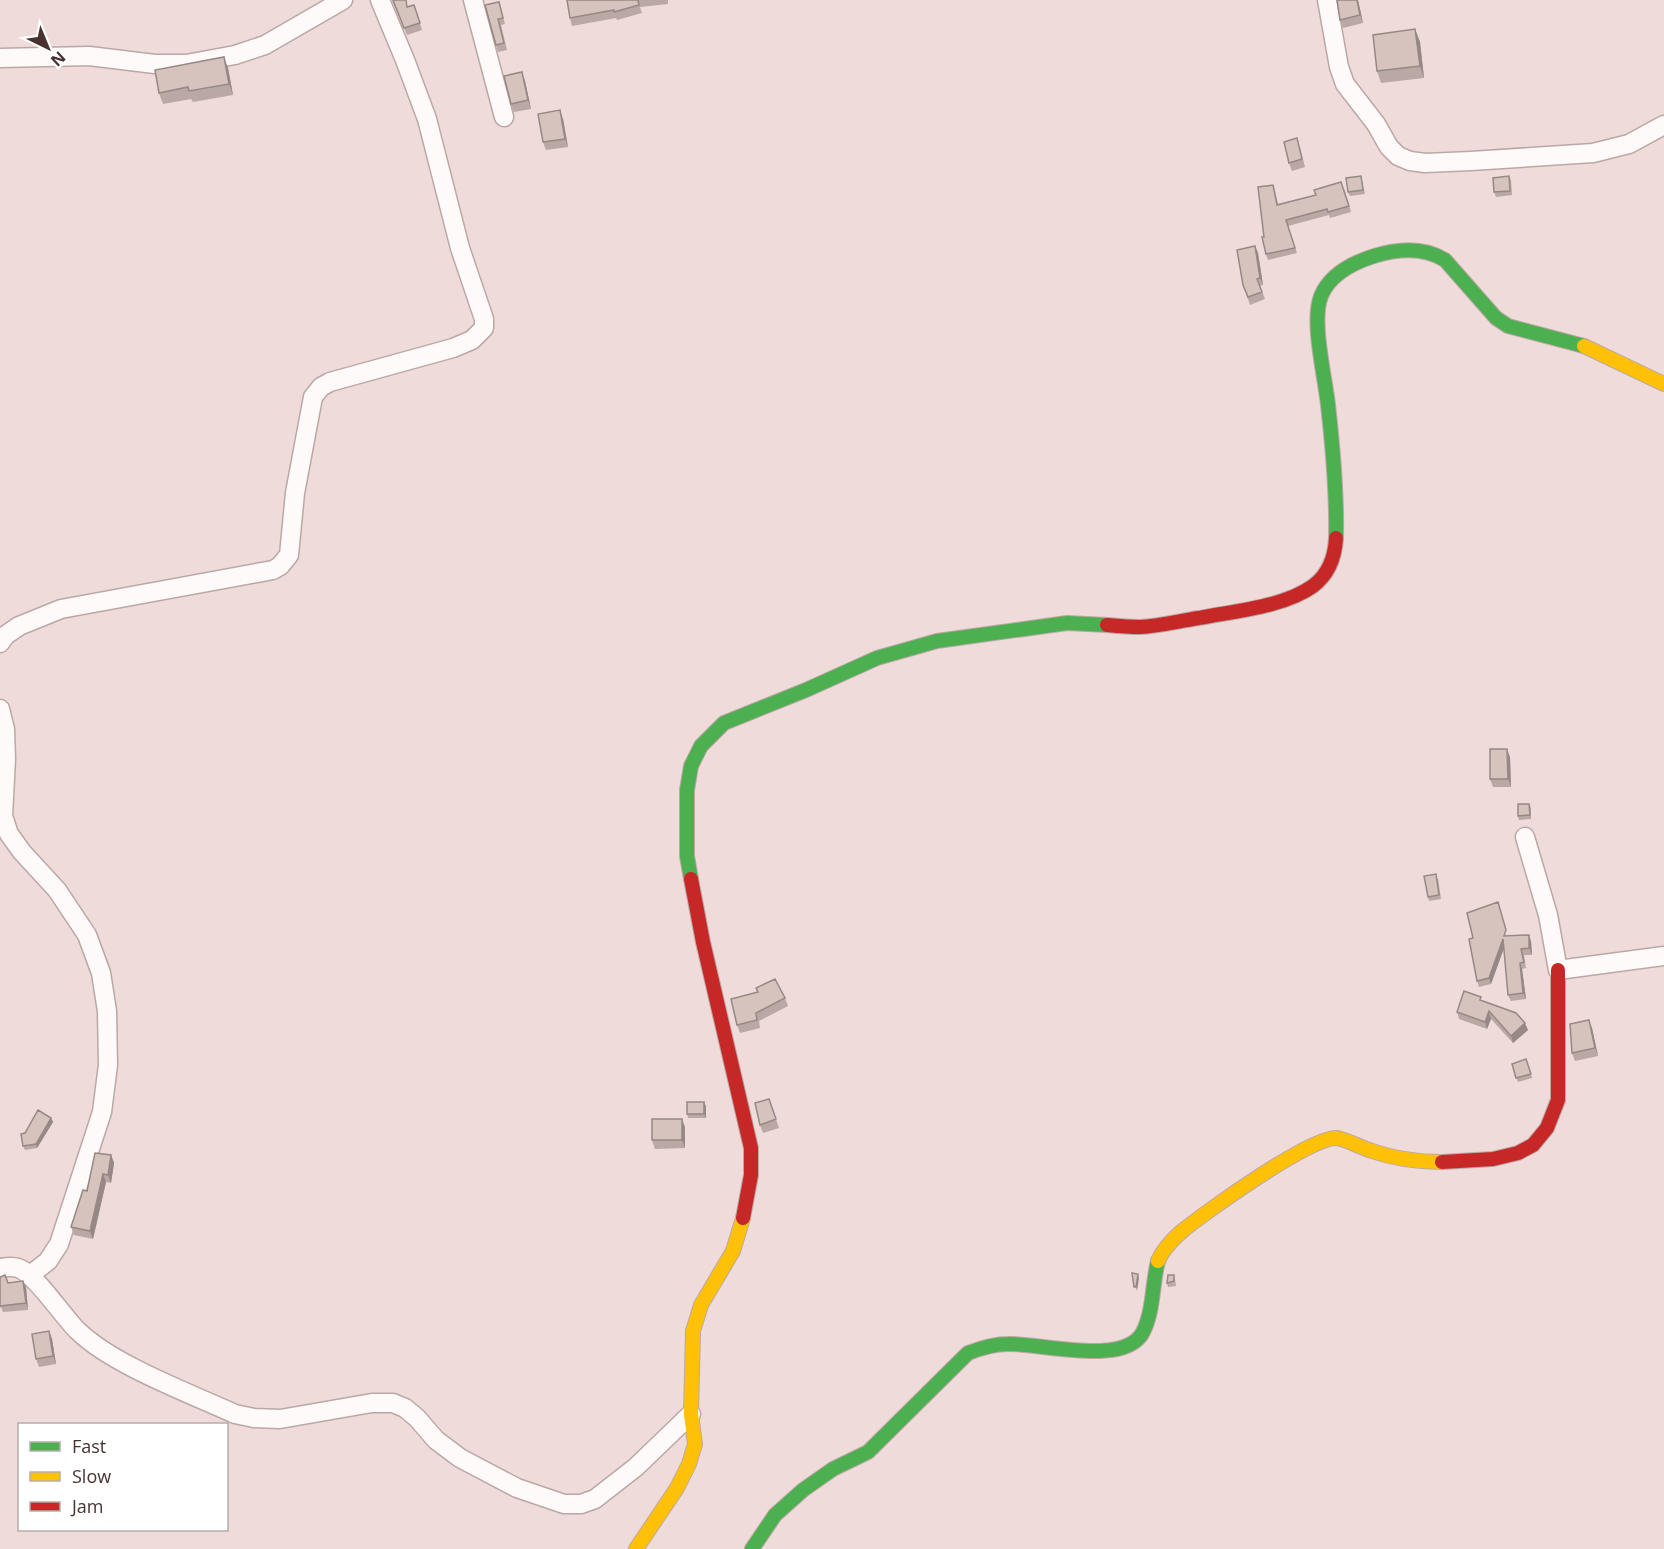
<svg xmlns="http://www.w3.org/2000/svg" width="1664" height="1549" font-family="'Open Sans',sans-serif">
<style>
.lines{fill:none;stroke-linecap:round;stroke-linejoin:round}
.street-casing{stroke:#bba8a6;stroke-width:21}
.fast-casing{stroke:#bba8a6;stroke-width:16}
.slow-casing{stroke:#bba8a6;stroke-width:16}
.jam-casing{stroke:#bba8a6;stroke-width:16}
.street{stroke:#fdfaf9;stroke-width:18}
.fast{stroke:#4caf50;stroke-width:14}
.slow{stroke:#ffc107;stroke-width:14}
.jam{stroke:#c62828;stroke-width:14}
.wall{fill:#b9a8a3}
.shaded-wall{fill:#968885}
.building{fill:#d7c3be;stroke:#968885;stroke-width:1.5}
</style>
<rect width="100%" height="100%" fill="#efdbd9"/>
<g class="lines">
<g class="street-casing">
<path id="street" d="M 473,0 L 504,117
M 1327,0 L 1339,67 L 1345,84 L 1376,124 L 1389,147 L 1398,156 L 1410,161 L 1425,163 L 1471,161 L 1593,153 L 1629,144 L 1664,125
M 0,58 L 89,56 L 155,64 L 186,64 L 235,55 L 265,45 L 343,0
M 0,643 L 6,635 L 19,626 L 61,609 L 273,570 L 280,566 L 289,555 L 295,493 L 313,397 L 321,387 L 330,382 L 453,348 L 472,340 L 484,328 L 484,319 L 460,248 L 427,119 L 405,60 L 380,0
M 0,709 L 5,729 L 6,759 L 3,816 L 9,834 L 22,852 L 57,890 L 87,935 L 101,973 L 107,1011 L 108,1065 L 102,1112 L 59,1244 L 48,1261 L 30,1275
M 1525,837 L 1548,915 L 1558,970 L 1664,956
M 0,1268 C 6,1267 12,1266 18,1268 C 35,1273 63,1317 78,1331 C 113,1365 189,1393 235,1414 L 254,1418 L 280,1419 L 372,1403 L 393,1403 L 405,1408 L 417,1418 L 436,1440 L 460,1458 L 517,1488 L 564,1504 L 581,1504 L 595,1499 L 636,1467 L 691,1414"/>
</g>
<g class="fast-casing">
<path id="fast" d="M 1336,538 C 1337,493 1333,449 1328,405 C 1325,376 1311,322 1321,296 C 1330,274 1352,263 1374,256 C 1397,249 1424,247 1445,260 L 1496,318 L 1508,326 L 1584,346
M 691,879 L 687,856 L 687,790 L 691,766 L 701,746 L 724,723 L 806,690 L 877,658 L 937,641 L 1067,623 L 1107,625
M 752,1549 L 775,1515 L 803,1490 L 833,1469 L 868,1452 L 968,1353 C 981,1348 994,1344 1008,1344 C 1041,1343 1125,1367 1143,1332 C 1154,1310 1152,1284 1158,1261"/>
</g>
<g class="slow-casing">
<path id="slow" d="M 1584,346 L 1664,384
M 1158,1261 C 1163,1249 1172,1240 1181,1232 C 1204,1213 1313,1135 1337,1138 C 1350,1141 1360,1147 1372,1151 C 1395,1159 1418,1162 1442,1162
M 636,1549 L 677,1488 L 689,1464 L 695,1444 L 691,1414 L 693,1331 L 701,1305 L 733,1251 L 743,1218"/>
</g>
<g class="jam-casing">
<path id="jam" d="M 1107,625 C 1118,626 1129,627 1140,627 C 1159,626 1179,621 1199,618 C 1234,611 1284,607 1313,586 C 1329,574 1335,557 1336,538
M 691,879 L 703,942 L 751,1148 L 751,1175 L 743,1218
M 1442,1162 L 1493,1159 L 1518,1153 L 1533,1145 L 1547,1128 L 1558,1100 L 1558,970"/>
</g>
<use href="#street" class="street"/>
<use href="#fast" class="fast"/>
<use href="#slow" class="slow"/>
<use href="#jam" class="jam"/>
</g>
<path class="wall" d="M 392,0 L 408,7 L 414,5 L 422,30 L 407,35 Z
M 567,0 L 673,0 L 668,0 L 668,4 L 640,7 L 642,13 L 617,20 L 616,18 L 572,26 L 570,18 Z
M 1358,0 L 1363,23 L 1343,28 L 1340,20 Z
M 499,2 L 505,24 L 501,25 L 507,50 L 498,52 L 496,45 Z
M 1415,29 L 1420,42 L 1424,78 L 1381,83 L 1377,71 Z
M 228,68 L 233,95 L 193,102 L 191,99 L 163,104 L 159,93 Z
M 525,81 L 531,109 L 514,112 L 511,104 Z
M 563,119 L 568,147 L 546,150 L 543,142 Z
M 1300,147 L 1305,167 L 1292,171 L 1289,163 Z
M 1361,176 L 1365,194 L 1350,196 L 1348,192 Z
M 1509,176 L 1511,180 L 1512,195 L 1496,197 L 1494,192 Z
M 1273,185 L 1275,191 L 1278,204 L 1344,188 L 1351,212 L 1330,218 L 1329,215 L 1288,226 L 1297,253 L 1268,260 L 1266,254 L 1264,237 Z
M 1255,246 L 1258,253 L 1263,285 L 1260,286 L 1265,299 L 1250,305 L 1243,285 Z
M 1510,757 L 1511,787 L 1493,787 L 1490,779 Z
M 1529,804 L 1531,808 L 1531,819 L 1519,820 L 1518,816 Z
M 1438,878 L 1441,899 L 1429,901 L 1428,897 Z
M 1508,936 L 1531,941 L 1532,955 L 1524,955 L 1526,968 L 1522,969 L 1526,999 L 1511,1001 L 1508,995 L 1504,948 L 1491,984 L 1479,987 L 1477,981 Z
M 785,998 L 788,1006 L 759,1021 L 760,1028 L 740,1033 L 737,1025 L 731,999 Z
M 1482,1001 L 1528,1030 L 1513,1043 L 1491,1019 L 1487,1029 L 1459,1019 L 1457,1012 Z
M 1592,1028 L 1598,1056 L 1575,1061 L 1572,1053 Z
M 1526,1059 L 1532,1078 L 1518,1082 L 1512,1064 Z
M 769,1099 L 779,1128 L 763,1133 L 760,1125 Z
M 706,1106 L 706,1118 L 688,1118 L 687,1114 Z
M 51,1118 L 53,1122 L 37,1148 L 25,1150 L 23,1146 Z
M 685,1127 L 685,1148 L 655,1149 L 652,1140 Z
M 111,1155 L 114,1163 L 111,1183 L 106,1182 L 93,1239 L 74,1235 L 71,1227 L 87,1191 Z
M 1174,1275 L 1175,1279 L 1176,1286 L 1168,1287 L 1167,1283 Z
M 0,1277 L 8,1283 L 26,1287 L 28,1310 L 3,1312 L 1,1307 L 0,1308 Z
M 49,1331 L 52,1339 L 56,1364 L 39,1367 L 36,1359 Z"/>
<path class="shaded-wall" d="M 1357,0 L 1358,0 L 1363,23 L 1360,15 Z
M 1415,29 L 1420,42 L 1424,78 L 1420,66 Z
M 224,57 L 228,68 L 233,95 L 229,84 Z
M 522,72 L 525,81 L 531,109 L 528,100 Z
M 560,110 L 563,119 L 568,147 L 565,139 Z
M 1255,246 L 1258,253 L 1263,285 L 1260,278 Z
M 1507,749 L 1510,757 L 1511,787 L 1508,779 Z
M 1529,935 L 1531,941 L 1532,955 L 1529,948 Z
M 1503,939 L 1505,945 L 1491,984 L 1489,978 Z
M 1520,963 L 1522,969 L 1526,999 L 1523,993 Z
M 1489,1011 L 1491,1019 L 1487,1029 L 1485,1022 Z
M 1589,1020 L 1592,1028 L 1598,1056 L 1595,1048 Z
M 1525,1023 L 1528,1030 L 1513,1043 L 1511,1036 Z
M 704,1102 L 706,1106 L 706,1118 L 704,1114 Z
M 51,1118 L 53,1122 L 37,1148 L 36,1144 Z
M 682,1119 L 685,1127 L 685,1148 L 682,1140 Z
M 111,1155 L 114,1163 L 111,1183 L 108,1175 Z
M 103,1174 L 106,1182 L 93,1239 L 90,1231 Z
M 1138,1274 L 1139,1278 L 1137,1291 L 1136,1287 Z
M 23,1281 L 26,1287 L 28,1310 L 26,1303 Z
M 49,1331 L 52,1339 L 56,1364 L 53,1356 Z"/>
<path class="building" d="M 393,0 L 406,0 L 407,7 L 414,5 L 420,23 L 404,28 Z
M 567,0 L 638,0 L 639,5 L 614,12 L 614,10 L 570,18 Z
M 1337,0 L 1357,0 L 1360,15 L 1340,20 Z
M 499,2 L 503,18 L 498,19 L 504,43 L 496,45 L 485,5 Z
M 1415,29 L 1420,66 L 1377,71 L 1373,35 Z
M 224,57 L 229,84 L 189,91 L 188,87 L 159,93 L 155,70 Z
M 522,72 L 528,100 L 511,104 L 504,76 Z
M 560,110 L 565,139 L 543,142 L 538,114 Z
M 1297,138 L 1302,159 L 1289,163 L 1284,142 Z
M 1361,176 L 1363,190 L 1348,192 L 1346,178 Z
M 1509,176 L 1510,191 L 1494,192 L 1493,178 Z
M 1341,182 L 1349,206 L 1328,212 L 1327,209 L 1286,220 L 1295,248 L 1266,254 L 1262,237 L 1264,237 L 1258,187 L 1273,185 L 1277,205 L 1316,195 L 1314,190 Z
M 1255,246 L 1260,278 L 1257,279 L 1262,292 L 1248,297 L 1243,285 L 1237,250 Z
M 1490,749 L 1507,749 L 1508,779 L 1490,779 Z
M 1518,804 L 1529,804 L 1530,815 L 1518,816 Z
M 1436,874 L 1439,895 L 1428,897 L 1424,876 Z
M 1498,902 L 1506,930 L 1504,936 L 1529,935 L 1529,948 L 1521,949 L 1524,962 L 1520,963 L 1523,993 L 1508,995 L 1503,939 L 1489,978 L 1477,981 L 1469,939 L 1473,938 L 1467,913 Z
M 775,979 L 785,998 L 756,1013 L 757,1020 L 737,1025 L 731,999 L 758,992 L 756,988 Z
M 1464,991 L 1481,997 L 1480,1000 L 1516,1013 L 1525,1023 L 1511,1036 L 1489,1011 L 1485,1022 L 1457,1012 Z
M 1589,1020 L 1595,1048 L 1572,1053 L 1570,1024 Z
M 1526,1059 L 1531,1074 L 1516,1078 L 1512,1064 Z
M 769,1099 L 776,1119 L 760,1125 L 755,1103 Z
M 687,1102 L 704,1102 L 704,1114 L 687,1114 Z
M 38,1110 L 51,1118 L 36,1144 L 23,1146 L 21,1134 L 25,1133 Z
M 652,1119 L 682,1119 L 682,1140 L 652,1140 Z
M 95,1153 L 111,1155 L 108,1175 L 103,1174 L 90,1231 L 71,1227 L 83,1190 L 87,1191 Z
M 1132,1273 L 1138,1274 L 1136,1287 L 1134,1287 Z
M 5,1275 L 8,1283 L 23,1281 L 26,1303 L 0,1306 L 0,1277 Z
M 1168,1275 L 1174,1275 L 1174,1281 L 1167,1283 Z
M 49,1331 L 53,1356 L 36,1359 L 32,1334 Z"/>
<rect x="18" y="1423" width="210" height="108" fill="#ffffff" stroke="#b6adac" stroke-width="1.5"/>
<rect x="30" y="1442" width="30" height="9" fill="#4caf50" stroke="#b6adac" stroke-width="1.5"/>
<text x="72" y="1453" font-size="18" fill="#493130">Fast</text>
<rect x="30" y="1472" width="30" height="9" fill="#ffc107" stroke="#b6adac" stroke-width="1.5"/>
<text x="72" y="1483" font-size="18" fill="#493130">Slow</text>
<rect x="30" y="1502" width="30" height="9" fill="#c62828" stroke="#b6adac" stroke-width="1.5"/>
<text x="72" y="1513" font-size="18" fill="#493130">Jam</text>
<g transform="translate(48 48) rotate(137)" stroke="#ffffff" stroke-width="4.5" paint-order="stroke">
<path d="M0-4.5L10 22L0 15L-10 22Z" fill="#493130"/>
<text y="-9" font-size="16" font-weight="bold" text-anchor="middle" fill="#493130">N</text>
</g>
</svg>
